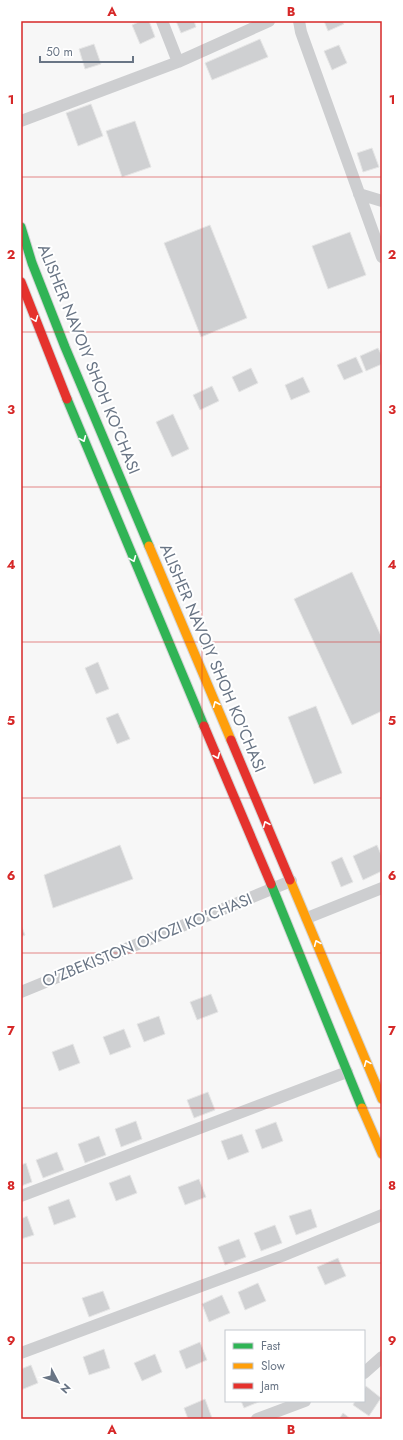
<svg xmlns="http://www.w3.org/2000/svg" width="403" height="1440" font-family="Jost,sans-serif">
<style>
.building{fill:#cfd0d2;stroke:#e6e6e6}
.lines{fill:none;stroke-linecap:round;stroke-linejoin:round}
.fast-casing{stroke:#d3d4d5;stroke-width:11}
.slow-casing{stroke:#d3d4d5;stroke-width:11}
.jam-casing{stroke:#d3d4d5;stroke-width:11}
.street{stroke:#cdced0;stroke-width:12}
.fast{stroke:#30b455;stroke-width:9}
.slow{stroke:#ff9f0a;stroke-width:9}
.jam{stroke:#e5322d;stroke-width:9}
.oneway{stroke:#fff}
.grid{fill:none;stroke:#d62828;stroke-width:1;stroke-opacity:0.55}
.labels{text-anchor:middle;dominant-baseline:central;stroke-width:4;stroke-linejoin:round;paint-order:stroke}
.street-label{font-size:16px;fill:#697585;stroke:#fff}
.neatline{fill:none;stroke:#d62828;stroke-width:1.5}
.grid-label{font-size:13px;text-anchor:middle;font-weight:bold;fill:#d62828}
</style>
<rect width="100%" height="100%" fill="#f7f7f7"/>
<path class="building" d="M 141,21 L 149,21 L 155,37 L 140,44 L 132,25 Z
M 176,21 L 194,21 L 196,27 L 181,33 Z
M 324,21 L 342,21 L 344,24 L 328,31 Z
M 260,39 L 268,57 L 212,80 L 205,63 Z
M 94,44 L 101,64 L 85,69 L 79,49 Z
M 339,45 L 347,63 L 332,70 L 324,51 Z
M 91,104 L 103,136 L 78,146 L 66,113 Z
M 135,121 L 151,167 L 122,177 L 106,131 Z
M 372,148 L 379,167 L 363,172 L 357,153 Z
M 210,225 L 247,318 L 201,337 L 164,243 Z
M 350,232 L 366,275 L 328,289 L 312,246 Z
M 378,348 L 382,356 L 382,364 L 366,371 L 360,356 Z
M 356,357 L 363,372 L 344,380 L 337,365 Z
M 251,368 L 258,383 L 239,392 L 232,377 Z
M 303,377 L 310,392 L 291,400 L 285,385 Z
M 212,386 L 219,401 L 200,410 L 193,395 Z
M 173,414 L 189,449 L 172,457 L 156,422 Z
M 352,572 L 382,638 L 382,711 L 352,725 L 294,599 Z
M 98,662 L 109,689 L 96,694 L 85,668 Z
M 316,706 L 342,773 L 314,784 L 288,717 Z
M 118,713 L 130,739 L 117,744 L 106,718 Z
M 120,845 L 133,879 L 53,908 L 44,875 Z
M 377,845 L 382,857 L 382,871 L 363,880 L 353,856 Z
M 342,857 L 353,882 L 341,887 L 331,862 Z
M 21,925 L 25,935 L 21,937 Z
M 211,994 L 218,1012 L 197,1020 L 190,1002 Z
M 159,1016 L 165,1034 L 144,1042 L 137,1024 Z
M 124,1029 L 131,1047 L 110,1055 L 103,1037 Z
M 73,1044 L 80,1063 L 59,1071 L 52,1052 Z
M 208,1092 L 215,1110 L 194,1118 L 187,1100 Z
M 136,1121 L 142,1139 L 121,1147 L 115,1129 Z
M 276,1122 L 283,1141 L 262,1149 L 255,1130 Z
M 242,1134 L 249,1152 L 228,1160 L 221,1141 Z
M 99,1136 L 106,1155 L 85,1163 L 78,1144 Z
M 57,1152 L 64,1170 L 43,1178 L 36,1160 Z
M 26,1163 L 32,1182 L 21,1186 L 21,1165 Z
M 130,1175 L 137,1193 L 116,1201 L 109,1183 Z
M 199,1179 L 206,1197 L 185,1205 L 178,1187 Z
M 69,1199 L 76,1217 L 54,1225 L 48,1207 Z
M 311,1209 L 317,1227 L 296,1235 L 289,1216 Z
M 27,1216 L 34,1235 L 21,1239 L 21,1219 Z
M 275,1225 L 282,1243 L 261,1251 L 254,1233 Z
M 239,1239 L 246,1257 L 225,1265 L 218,1247 Z
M 338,1258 L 346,1276 L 325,1285 L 317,1267 Z
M 258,1283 L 266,1301 L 245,1310 L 238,1292 Z
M 103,1291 L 110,1309 L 89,1317 L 82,1298 Z
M 222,1295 L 230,1313 L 209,1322 L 202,1304 Z
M 200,1342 L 207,1360 L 186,1369 L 179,1351 Z
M 104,1349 L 110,1368 L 89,1375 L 83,1357 Z
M 155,1354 L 162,1372 L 142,1381 L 134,1363 Z
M 31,1365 L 38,1383 L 21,1390 L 21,1369 Z
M 366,1386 L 381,1398 L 369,1416 L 353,1405 L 355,1401 L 364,1401 L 364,1389 Z
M 205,1399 L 212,1418 L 209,1419 L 188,1419 L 184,1408 Z
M 241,1401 L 261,1401 L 244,1408 Z
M 343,1413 L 351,1419 L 339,1419 Z"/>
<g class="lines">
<g class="fast-casing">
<path id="fast" d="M 21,227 L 32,263 L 65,347 L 149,546
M 67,399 L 204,726
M 271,884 L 362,1108"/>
</g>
<g class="slow-casing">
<path id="slow" d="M 149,546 L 231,740
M 290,880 L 382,1099
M 362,1108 L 382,1154"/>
</g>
<g class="jam-casing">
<path id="jam" d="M 21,282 L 67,399
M 204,726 L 271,884
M 231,740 L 290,880"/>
</g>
<path class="street" d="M 162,21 L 178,62
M 299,21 L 301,32 L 382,257
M 21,121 L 178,62 L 269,21
M 359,194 L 382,201
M 307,918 L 382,888
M 21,992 L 291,881
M 21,1196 L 347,1072
M 21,1353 L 282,1256 L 382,1215
M 364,1373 L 382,1357
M 257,1419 L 305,1401"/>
<use href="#fast" class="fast"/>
<use href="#slow" class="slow"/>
<use href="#jam" class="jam"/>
</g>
<defs><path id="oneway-chevron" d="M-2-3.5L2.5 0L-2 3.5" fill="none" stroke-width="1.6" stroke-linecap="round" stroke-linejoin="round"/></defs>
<g class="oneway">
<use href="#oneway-chevron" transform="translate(35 319) rotate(69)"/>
<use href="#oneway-chevron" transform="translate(83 439) rotate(67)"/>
<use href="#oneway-chevron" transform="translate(133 559) rotate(68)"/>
<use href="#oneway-chevron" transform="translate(216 704) rotate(-113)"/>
<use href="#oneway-chevron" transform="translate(217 756) rotate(67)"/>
<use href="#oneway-chevron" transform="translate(266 824) rotate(-113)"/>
<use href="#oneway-chevron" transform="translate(317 943) rotate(-113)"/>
<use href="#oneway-chevron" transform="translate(367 1063) rotate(-113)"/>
</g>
<path class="grid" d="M 202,21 L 202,1419M 21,177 L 382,177M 21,332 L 382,332M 21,487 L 382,487M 21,642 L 382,642M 21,798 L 382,798M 21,953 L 382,953M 21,1108 L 382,1108M 21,1263 L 382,1263"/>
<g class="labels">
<g class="street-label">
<text transform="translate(89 359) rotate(68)">ALISHER NAVOIY SHOH KO'CHASI</text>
<text transform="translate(213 658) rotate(67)">ALISHER NAVOIY SHOH KO'CHASI</text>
<text transform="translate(147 940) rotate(-22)">O'ZBEKISTON OVOZI KO'CHASI</text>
</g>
</g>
<rect width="403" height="1440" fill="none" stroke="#ffffff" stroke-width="44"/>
<rect x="225" y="1330" width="140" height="72" fill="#ffffff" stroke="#c3c8ce"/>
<rect x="233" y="1343" width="20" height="6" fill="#30b455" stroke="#c3c8ce"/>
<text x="261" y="1350" font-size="12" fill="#697585">Fast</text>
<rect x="233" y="1363" width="20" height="6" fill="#ff9f0a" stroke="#c3c8ce"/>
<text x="261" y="1370" font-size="12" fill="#697585">Slow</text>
<rect x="233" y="1383" width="20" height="6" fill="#e5322d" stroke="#c3c8ce"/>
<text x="261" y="1390" font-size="12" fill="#697585">Jam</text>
<g transform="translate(58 1382) rotate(131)" stroke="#ffffff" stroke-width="3" paint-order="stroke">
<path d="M0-3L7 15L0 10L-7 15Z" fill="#697585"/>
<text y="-6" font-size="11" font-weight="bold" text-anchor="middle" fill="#697585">N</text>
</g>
<path d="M40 56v6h93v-6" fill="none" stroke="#697585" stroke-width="2"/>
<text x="46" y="56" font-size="12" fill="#697585" stroke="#ffffff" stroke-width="3" paint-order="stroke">50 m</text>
<rect x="22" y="22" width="359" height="1396" class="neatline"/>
<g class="grid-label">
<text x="112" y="16">A</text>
<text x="291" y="16">B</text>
<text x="11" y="104">1</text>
<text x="392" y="104">1</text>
<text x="11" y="259">2</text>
<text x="392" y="259">2</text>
<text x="11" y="414">3</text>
<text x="392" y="414">3</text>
<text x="11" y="569">4</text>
<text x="392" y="569">4</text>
<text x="11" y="725">5</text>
<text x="392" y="725">5</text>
<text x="11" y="880">6</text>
<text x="392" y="880">6</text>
<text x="11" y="1035">7</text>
<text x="392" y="1035">7</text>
<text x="11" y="1190">8</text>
<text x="392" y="1190">8</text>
<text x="11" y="1345">9</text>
<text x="392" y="1345">9</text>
<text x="112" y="1434">A</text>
<text x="291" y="1434">B</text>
</g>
</svg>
